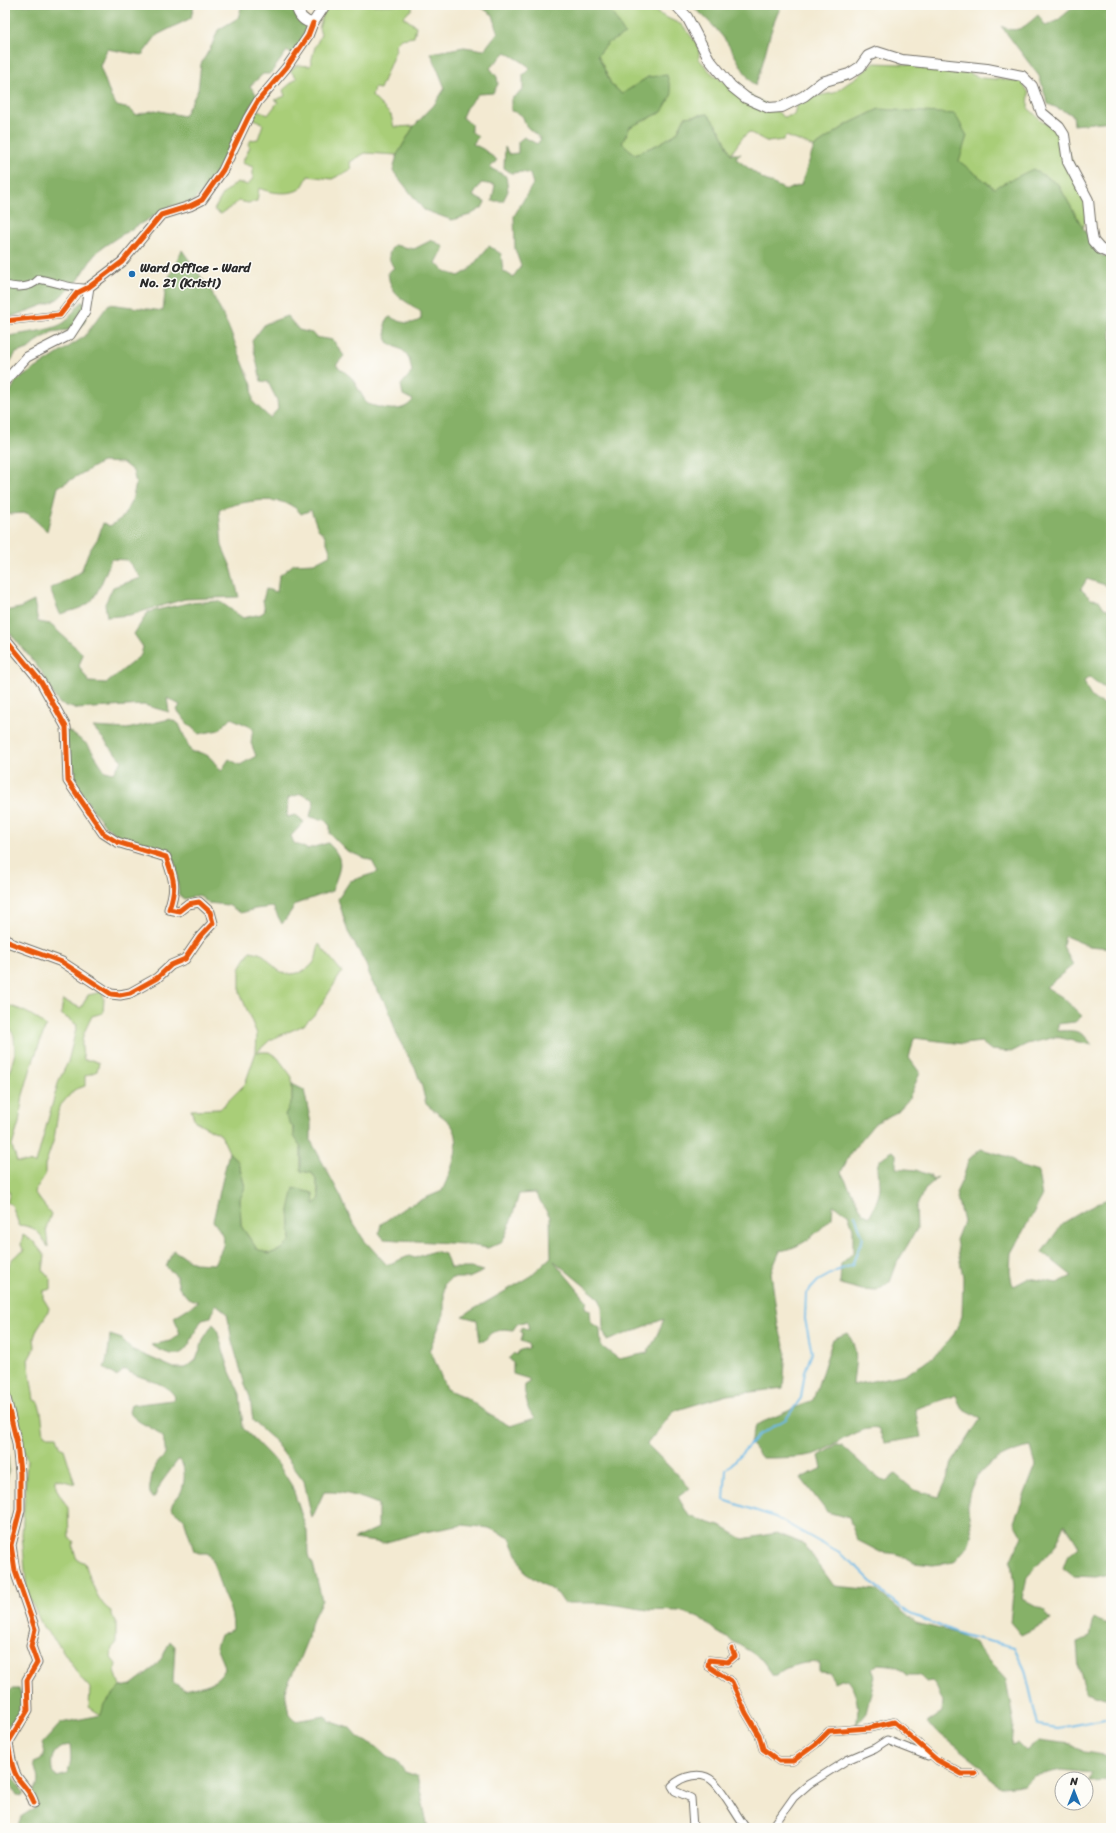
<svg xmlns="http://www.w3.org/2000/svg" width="1116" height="1833" font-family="Sriracha,sans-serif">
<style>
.green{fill:#a9ce78;stroke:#6a7c52}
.forest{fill:#86b168;stroke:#586e4a;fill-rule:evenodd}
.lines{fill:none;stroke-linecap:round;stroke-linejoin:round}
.stream{stroke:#6dbae7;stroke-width:2}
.minor-casing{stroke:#716e65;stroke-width:9}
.tertiary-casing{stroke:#716e65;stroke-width:11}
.secondary-casing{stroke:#716e65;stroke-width:12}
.minor{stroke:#fff;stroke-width:7}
.tertiary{stroke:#fff;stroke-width:9}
.secondary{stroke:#fff;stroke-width:10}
.cycleway-casing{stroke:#fdfcf7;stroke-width:8}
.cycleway{stroke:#e8590c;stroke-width:5}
.poi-dot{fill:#1f6fb2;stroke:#fdfcf7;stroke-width:1.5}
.labels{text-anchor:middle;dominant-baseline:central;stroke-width:3;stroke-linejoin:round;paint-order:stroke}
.poi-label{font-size:13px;font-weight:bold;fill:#2b2b2b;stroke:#fdfcf7;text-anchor:start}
</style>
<rect width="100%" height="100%" fill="#fdfcf7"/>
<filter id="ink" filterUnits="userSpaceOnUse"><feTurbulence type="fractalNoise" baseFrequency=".025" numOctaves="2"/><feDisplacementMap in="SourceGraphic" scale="8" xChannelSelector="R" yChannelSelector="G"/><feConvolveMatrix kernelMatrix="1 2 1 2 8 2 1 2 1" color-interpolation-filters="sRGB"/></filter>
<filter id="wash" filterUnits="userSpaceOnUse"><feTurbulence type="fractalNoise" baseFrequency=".012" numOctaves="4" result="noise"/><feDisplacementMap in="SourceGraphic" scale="16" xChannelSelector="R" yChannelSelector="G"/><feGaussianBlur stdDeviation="0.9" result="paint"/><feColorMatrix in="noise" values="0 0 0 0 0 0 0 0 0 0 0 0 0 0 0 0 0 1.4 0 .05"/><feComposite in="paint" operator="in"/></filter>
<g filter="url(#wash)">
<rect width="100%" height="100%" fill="#f3ead2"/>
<path class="green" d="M 341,5 L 412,5 L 412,9 L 403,17 L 416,26 L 414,37 L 401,39 L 395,45 L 396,49 L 380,89 L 374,88 L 372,96 L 391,115 L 394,127 L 414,126 L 397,155 L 365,153 L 350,162 L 352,169 L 332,179 L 308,176 C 306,180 304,185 301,188 C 292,196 269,193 259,188 L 257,201 L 248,203 L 239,201 L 221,214 L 214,210 L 223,194 L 237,182 L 248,185 L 253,178 L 253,167 L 242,163 L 250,147 L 248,145 L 251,140 L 258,139 L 263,124 L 253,118 L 258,110 L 268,115 L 278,102 L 275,100 L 285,96 L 283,90 L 297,78 L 290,71 L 297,65 L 310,66 L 315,47 L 321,35 L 319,28 L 325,9 L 338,7 Z
M 601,5 L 654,5 L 657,13 L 682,25 L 699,46 L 699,59 C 704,64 708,71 714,75 C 736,92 762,97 784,117 L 794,115 L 796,106 L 809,97 L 834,93 L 861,74 L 873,63 L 929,65 L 964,71 L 981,78 L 1021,81 L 1029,93 L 1028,108 L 1041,120 L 1062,134 L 1088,204 L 1083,228 L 1058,184 L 994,188 L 958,161 L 967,136 L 879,109 L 848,124 L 814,147 L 786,136 L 783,140 L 768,142 L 749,132 L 743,137 L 731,154 L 721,132 L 708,114 L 685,117 L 677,133 L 659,144 L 635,154 L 622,143 L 630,127 L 662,112 L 648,77 L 622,94 L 611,84 L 598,55 L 608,43 L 612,13 Z
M 319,944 L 342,972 L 316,1013 L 304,1025 L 270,1040 L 257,1052 L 269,1052 L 278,1058 L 292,1077 L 292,1100 L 285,1115 L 294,1129 L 294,1136 L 301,1147 L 301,1171 L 312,1173 L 316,1180 L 320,1199 L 314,1205 L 289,1210 L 291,1240 L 282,1249 L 269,1254 L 257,1249 L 241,1226 L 240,1199 L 245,1187 L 238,1162 L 229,1152 L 221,1135 L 195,1121 L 191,1110 L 220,1109 L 245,1084 L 256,1052 L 257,1034 L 240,993 L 240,968 L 250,951 C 269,954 265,959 278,970 C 288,978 307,973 314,962 C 317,958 317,950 319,944 Z
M 102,992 L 104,998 L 103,1013 L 92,1016 C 83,1035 79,1039 84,1060 L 92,1060 L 99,1063 L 97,1071 L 85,1076 L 85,1086 L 74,1090 L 59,1107 L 54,1139 L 45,1165 L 45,1175 L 34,1192 L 51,1214 L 46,1228 L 48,1247 C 39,1232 37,1227 19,1225 L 12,1205 L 7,1202 L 10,1193 L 5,1187 L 5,1089 L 15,1053 L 14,1036 L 5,1019 L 5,1005 C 20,1008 34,1015 46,1026 L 32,1064 L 23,1095 L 19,1123 L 12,1146 L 17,1162 L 36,1163 L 59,1080 L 68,1062 L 77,1025 L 61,1014 L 63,1000 L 81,1008 L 88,995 Z
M 23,1235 L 33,1241 L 45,1256 L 43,1270 L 51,1279 L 51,1289 L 43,1291 L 43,1298 L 49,1308 L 48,1312 L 37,1329 L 34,1338 L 35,1347 L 28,1360 L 34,1400 L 38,1402 L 41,1411 L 44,1434 L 48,1436 L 57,1436 L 61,1448 L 64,1449 L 75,1484 L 56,1479 L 56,1488 L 68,1508 L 69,1538 L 74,1542 C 72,1546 75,1555 77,1559 L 85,1563 C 90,1578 97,1603 111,1611 L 111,1615 L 116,1622 L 116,1644 L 112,1648 L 111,1658 L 116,1664 L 115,1670 L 120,1687 C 112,1696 105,1703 101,1715 L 89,1707 L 90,1688 L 80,1677 L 59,1645 L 43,1627 L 27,1593 L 22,1535 L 27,1460 L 13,1419 L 5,1377 L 5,1279 C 9,1264 9,1258 24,1251 L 21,1245 Z"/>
<path class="forest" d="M 5,5 L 194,5 L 191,18 L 157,35 L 142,55 L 107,49 L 100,66 L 111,97 L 117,106 L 130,109 L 136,115 L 155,110 L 184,116 L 198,90 L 201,64 L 212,45 L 218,30 L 238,18 L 242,5 L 295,5 L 310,25 L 293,55 L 287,51 L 270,74 L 263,74 L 250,86 L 257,95 L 211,183 L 193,201 L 178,206 L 171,206 L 118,237 L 100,249 L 93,257 L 77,282 L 55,301 L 5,319 Z
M 481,5 L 601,5 L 612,13 L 625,34 L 608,43 L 598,55 L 611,84 L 622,94 L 648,77 L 667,75 L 672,94 L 662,112 L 630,127 L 622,143 L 635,154 L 659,144 L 677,133 L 685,117 L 708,114 L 721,132 L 731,154 L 741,154 L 735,158 L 763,179 L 786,190 L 801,185 L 814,147 L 848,124 L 879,109 L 955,114 L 967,136 L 959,161 L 994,188 L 1033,169 L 1058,184 L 1083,228 L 1102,256 L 1111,256 L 1111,568 L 1106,570 L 1111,581 L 1111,587 L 1087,579 L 1081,589 L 1091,599 L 1099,600 L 1104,608 L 1111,610 L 1111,691 L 1101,686 L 1090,677 L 1084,681 C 1090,697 1091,699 1106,705 L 1107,715 L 1111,722 L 1111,948 L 1089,946 L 1065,936 L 1063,946 L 1073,965 L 1046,987 L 1062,997 L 1082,1016 L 1075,1022 L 1058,1024 L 1058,1031 C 1075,1030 1082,1030 1092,1045 L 1056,1037 L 1027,1044 L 1011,1052 L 991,1050 L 981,1042 L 964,1044 L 914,1038 L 909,1058 L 920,1073 L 908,1100 L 897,1112 L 875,1123 L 852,1151 L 841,1172 L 863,1213 L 869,1217 C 874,1208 879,1198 880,1187 C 880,1167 869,1164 893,1151 L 896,1154 L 896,1168 L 916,1170 L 931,1176 L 928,1178 L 932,1178 L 932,1181 L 938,1177 L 926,1188 L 916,1207 L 917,1229 L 897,1263 L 890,1282 L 877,1291 L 862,1290 L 840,1284 L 841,1264 L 853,1253 L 853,1228 L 848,1214 L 833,1205 L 832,1218 C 815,1234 804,1247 780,1251 L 771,1272 L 778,1325 L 786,1351 L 783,1388 L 727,1395 L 674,1411 L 647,1444 L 690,1488 L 678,1497 L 689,1516 L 722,1527 L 743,1539 L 777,1533 L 804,1544 L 834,1586 L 876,1590 L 916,1623 L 956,1633 L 976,1644 L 977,1648 L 1006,1680 L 1014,1725 L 1012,1745 L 1018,1743 L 1026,1751 L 1038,1740 L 1071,1744 L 1084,1752 L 1111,1756 L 1111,1781 L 1088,1782 L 1092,1773 L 1061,1770 L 1034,1776 L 1025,1785 L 1001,1787 L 992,1781 L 982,1767 L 926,1723 L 942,1712 L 943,1701 C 938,1694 938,1686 932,1681 L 926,1682 L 919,1675 L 906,1675 C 900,1664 889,1665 878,1664 L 872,1669 L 875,1676 L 866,1713 L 856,1725 C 860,1709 857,1692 847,1680 L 841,1679 L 834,1682 L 831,1673 L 819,1672 L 819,1663 C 808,1661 783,1666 777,1675 L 773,1675 L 762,1660 L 751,1652 L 717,1632 L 699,1617 L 679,1611 L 648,1610 L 603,1603 L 564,1603 L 558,1594 L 525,1573 L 510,1538 L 489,1528 L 463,1525 L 419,1533 L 383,1543 L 354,1539 L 378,1528 L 378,1504 C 361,1497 343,1491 324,1492 L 312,1518 L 304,1481 L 272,1438 L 253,1421 L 250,1397 L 245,1385 L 232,1341 L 227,1313 L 216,1304 L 211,1317 L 202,1319 C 186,1347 187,1367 151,1345 L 170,1341 L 180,1334 L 174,1317 L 198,1302 L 187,1297 L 179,1287 L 176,1275 L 166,1267 L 173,1250 L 194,1263 L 214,1264 C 225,1242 229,1242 213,1221 L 229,1152 L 238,1162 L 245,1187 L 240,1199 L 241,1226 L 257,1249 L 269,1254 L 282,1249 L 291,1240 L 289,1210 L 294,1188 L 313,1193 L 314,1204 L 320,1199 L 316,1180 L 312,1173 L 301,1171 L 301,1147 L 294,1136 L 294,1129 L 285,1115 L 292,1100 L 292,1084 L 304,1090 L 311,1123 L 311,1141 L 341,1197 L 350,1218 L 364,1240 L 387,1265 L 409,1256 L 415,1258 L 434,1251 L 445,1254 L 450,1268 L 471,1268 L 484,1271 L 469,1278 L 452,1278 L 444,1284 L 444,1314 L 430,1349 L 446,1389 L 467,1398 L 488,1414 L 510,1426 L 535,1418 C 526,1408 529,1410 526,1398 C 525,1393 524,1391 525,1385 L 529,1383 L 529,1379 L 513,1374 L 513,1363 L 509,1358 L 514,1353 L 516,1355 L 520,1350 L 529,1348 L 528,1344 L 521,1341 L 523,1333 L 520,1331 L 522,1327 L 529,1330 L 527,1321 L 517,1324 L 513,1330 L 504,1329 L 491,1333 L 484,1341 L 480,1341 L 477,1320 L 462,1316 L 528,1278 L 551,1257 L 550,1217 L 535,1193 L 519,1194 L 509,1227 L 503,1241 L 488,1248 L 464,1244 L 384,1239 L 379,1233 L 381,1224 L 407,1206 L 442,1191 C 449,1175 464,1143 452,1126 C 448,1119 432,1110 426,1104 L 422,1087 L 416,1070 L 398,1038 L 387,1005 L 372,982 L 365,962 L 348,932 L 338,899 L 350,881 L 378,872 L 372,861 L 347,851 L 330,834 L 330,826 L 325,820 L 310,817 L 314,800 L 301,794 L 288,798 L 287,817 L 296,815 L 304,822 L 291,836 L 294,843 L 307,849 L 328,843 C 347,861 339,869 332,891 L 296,904 L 282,924 L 273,907 L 255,909 L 241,913 L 228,905 L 208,903 L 199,895 L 184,899 L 179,895 L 176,867 L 172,854 L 149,843 L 124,841 L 106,826 L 92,809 L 68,771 L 66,729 L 88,745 L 105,771 L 113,773 L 122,761 L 93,727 L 127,729 L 170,719 L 179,724 L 191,752 C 209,752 211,758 221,771 L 229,759 L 240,765 L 256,756 L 251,743 L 253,728 L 231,718 L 219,730 L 199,734 L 188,724 L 177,710 L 180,705 L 167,698 L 169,712 L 144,705 L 76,709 L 60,704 L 54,696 L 41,671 L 5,627 L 5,611 L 20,608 L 34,601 L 38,622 L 50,624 L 83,654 L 79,666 L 89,682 L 107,683 L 141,655 L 143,647 L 134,634 L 148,612 L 188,603 L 219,601 L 243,618 L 261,614 L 265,611 L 263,600 L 266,589 L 277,592 L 279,576 L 294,564 L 314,563 L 331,554 L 324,534 L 318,529 L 311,510 L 301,514 C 286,492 240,501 219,510 L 222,546 L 231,567 L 239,597 L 185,599 L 130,615 L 107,617 L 105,604 L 113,587 L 141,578 L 127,560 L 111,559 C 108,568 96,599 89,603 C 81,609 70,611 60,614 L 50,589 L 81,572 L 88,553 L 98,538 L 103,523 L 110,526 L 123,517 L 132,500 L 136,484 L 133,471 L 123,463 L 102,462 L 58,487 L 47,531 L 27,513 L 9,514 L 5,508 L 5,402 L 16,381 L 84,337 L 109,304 L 163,311 L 166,284 L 182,250 L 211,291 L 228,326 L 252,385 L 253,402 L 270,418 L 278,409 L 277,400 L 268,382 L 261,381 L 252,341 L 265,324 L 287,316 L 299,330 L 312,333 L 315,337 L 333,340 L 344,356 L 336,365 L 352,378 L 367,404 C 382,408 402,415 413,400 L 403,395 L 401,385 L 412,372 C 408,349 406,353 387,342 L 385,325 L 387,319 L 390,317 C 402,323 411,326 421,319 L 421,312 C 403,298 390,297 388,272 L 394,268 C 388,258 387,254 394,245 L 414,249 L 432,240 L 444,247 L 436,263 L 446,272 L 459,276 L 469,270 L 489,246 L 501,254 L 503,271 L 513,277 L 521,266 L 515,249 L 514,216 L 533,184 L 530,174 L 522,172 L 511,173 L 504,168 L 505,147 L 509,154 L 518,153 L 518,142 L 524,137 L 537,144 L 541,139 C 537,135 532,132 528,128 C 521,120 528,115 511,111 L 511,99 L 523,90 L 523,75 L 530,68 C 526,63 512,56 506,52 L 490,68 L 497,77 L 498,84 L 493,93 L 478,94 L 466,108 L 462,117 L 471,124 L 471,131 L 478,137 L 473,144 L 483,149 L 497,160 L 490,168 L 506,176 L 508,191 L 503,201 L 492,201 L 495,185 L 481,183 L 473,196 L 485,202 L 482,208 L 470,215 L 452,220 L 424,210 L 393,171 L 397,155 L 414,126 L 434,105 L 445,88 L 431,53 L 464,47 L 484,50 L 498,32 L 493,15 L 479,6 ZM 553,1260 L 599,1298 L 602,1306 L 603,1328 L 607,1341 L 664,1319 L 656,1338 L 647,1353 L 619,1359 L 601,1346 L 600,1328 L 591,1323 L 590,1310 L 585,1308 L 587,1301 Z
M 691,5 L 782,5 C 768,29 766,60 755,86 C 745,75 739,62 731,49 C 721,32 706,18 691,5 Z
M 1076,5 L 1111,5 L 1111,121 L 1074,125 L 1073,115 L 1048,104 L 1039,76 L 1001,26 C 1018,35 1025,26 1038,15 L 1046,26 L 1058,20 Z
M 83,301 L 87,313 L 84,323 L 81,327 L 76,329 L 52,332 L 36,342 L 28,349 L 16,353 L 5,370 L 5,337 C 20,333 56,331 66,321 C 73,315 75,307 83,301 Z
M 981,1149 L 1009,1157 L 1022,1167 L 1038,1172 L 1042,1197 L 1011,1253 L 1010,1271 L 1012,1283 L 1014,1286 L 1029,1278 L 1057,1283 L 1072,1276 L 1042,1252 L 1063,1223 L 1097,1203 L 1111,1198 L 1111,1577 L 1108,1574 L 1096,1577 L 1073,1576 L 1063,1568 L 1067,1557 L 1079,1547 L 1065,1524 L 1056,1545 L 1027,1577 L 1023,1599 L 1044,1610 L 1051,1620 L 1021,1635 L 1010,1622 L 1014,1586 L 1011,1561 L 1022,1536 L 1014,1522 L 1036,1465 L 1031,1447 C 1001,1452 967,1472 968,1507 C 968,1518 974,1529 970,1540 C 969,1547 958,1556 954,1562 L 933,1565 L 914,1563 L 898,1554 L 880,1552 L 857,1540 L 849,1518 L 827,1512 L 801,1478 L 822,1468 L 819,1456 L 836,1445 L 842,1446 L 873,1474 L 886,1482 L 895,1474 L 914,1490 L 939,1497 L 947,1479 L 952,1463 L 981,1418 L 961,1408 L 956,1395 L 915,1409 L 921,1437 L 885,1443 L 878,1429 C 859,1425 835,1446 818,1453 C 805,1458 776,1458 762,1458 L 750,1443 L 756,1425 L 813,1400 L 833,1339 L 847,1333 C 861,1351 854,1365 853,1385 L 906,1374 L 923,1364 L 940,1351 L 954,1334 L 962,1316 L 963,1277 L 956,1240 L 963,1222 L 956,1193 L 963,1178 L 969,1159 Z
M 213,1324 L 216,1327 L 230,1372 L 240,1394 L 243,1428 L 278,1464 L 292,1486 L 307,1531 L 308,1554 L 309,1559 L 313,1564 L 322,1600 L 310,1624 L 308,1638 L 299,1660 L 285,1690 L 289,1715 L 295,1721 L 325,1716 L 329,1721 L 350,1728 L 358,1737 L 377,1747 L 388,1757 L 397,1761 L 405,1772 L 417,1776 L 428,1828 L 17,1828 L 22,1816 L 35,1808 L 33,1792 C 42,1781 36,1775 34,1763 L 41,1760 L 45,1752 L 42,1744 L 61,1723 L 101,1715 L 103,1708 L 110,1698 L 120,1687 L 131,1685 L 156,1666 L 163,1656 L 170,1641 L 175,1646 L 173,1682 L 185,1690 C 203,1685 216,1686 225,1669 L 216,1647 L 220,1635 L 233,1629 C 233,1607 225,1603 220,1585 C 216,1573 215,1563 207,1553 L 199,1553 L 194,1551 L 184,1519 L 171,1508 C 172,1501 178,1498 181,1492 C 185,1483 186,1468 180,1460 L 178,1460 L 161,1483 L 154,1498 L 152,1498 C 148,1491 150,1487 151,1480 C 153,1466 156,1465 165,1455 C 167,1424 144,1432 129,1412 L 131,1405 L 172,1400 L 175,1397 C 167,1381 138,1379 124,1369 L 117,1377 L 104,1368 C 108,1358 109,1346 110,1335 L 122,1339 L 133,1350 L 174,1368 L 186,1368 L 196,1360 L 204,1338 ZM 70,1745 C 71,1757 72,1763 67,1774 L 57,1777 L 53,1774 C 49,1759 53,1747 70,1745 Z
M 5,1415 L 9,1470 L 5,1490 Z
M 1094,1619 L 1111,1625 L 1111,1700 L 1086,1692 L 1079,1669 L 1077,1642 L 1090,1637 Z
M 12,1689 L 19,1689 C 27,1710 22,1716 5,1727 L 5,1696 Z
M 5,1768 L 12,1774 L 23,1792 L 23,1796 L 17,1795 L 8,1780 L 5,1778 Z"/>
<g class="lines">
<path class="stream" d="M 855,1215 L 863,1238 L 852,1265 L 836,1271 L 818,1281 L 806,1294 L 805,1319 L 812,1353 L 805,1371 L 801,1398 L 786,1419 L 759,1435 L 726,1470 L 724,1500 L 775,1517 L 839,1553 L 857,1567 L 884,1594 L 910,1614 L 963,1635 L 1014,1647 L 1025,1670 L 1038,1725 L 1058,1728 L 1111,1718"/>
</g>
</g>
<g filter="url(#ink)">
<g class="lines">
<g class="minor-casing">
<path id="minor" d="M 5,285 C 17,288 30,289 39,279 C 55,282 68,288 84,288
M 5,321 L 60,315 L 77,293 L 89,287
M 732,1649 L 735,1656 L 728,1662 L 709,1660 L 708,1666 L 732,1682 L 746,1713 L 759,1735 L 763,1749 L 779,1761 L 793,1761 L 816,1744 L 829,1731 L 869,1728 L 894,1722 L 937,1760 L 962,1774 L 975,1774
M 693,1828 L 691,1798 L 675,1791 L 672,1786 C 682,1776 702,1770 714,1782 C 725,1793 736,1815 746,1828
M 772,1828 L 794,1797 L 809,1784 L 847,1760 L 875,1748 L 887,1740 L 928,1756"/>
</g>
<g class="tertiary-casing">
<path id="tertiary" d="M 5,381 L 27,357 L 70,335 L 85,312 L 89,287 L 122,262 L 161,215 L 190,206 L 202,200 L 223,170 L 248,118 L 258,101 L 286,68 L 308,36 L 313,23
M 5,638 L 41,682 L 66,727 L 68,781 L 103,833 L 117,842 L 166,857 C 174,879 177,886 169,909 L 179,911 L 188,904 L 199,902 L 210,912 L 213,923 L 200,937 L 185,959 L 171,965 L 157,978 L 130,993 L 120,995 L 111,994 L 62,962 L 10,943 L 5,938
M 5,1394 L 17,1443 L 20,1473 L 20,1510 L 11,1545 L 15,1571 L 35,1629 L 31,1646 L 37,1663 L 27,1680 L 28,1710 L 8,1743 C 10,1754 11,1767 17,1777 C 23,1786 31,1792 34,1803"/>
</g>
<g class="secondary-casing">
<path id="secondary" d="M 296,5 C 298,14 303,22 313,23 L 325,5
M 676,5 L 687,17 L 709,59 L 731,86 L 746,98 L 769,108 L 782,107 L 804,96 L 822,82 L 849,74 L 860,67 L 868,56 L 877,52 L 902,60 L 987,69 L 1022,76 L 1032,86 L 1042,113 L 1059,127 L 1064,135 L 1068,162 L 1088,200 L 1091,230 L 1093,241 L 1100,249 L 1111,254"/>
</g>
<use href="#minor" class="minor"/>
<use href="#tertiary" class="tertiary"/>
<use href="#secondary" class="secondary"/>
<g class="cycleway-casing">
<path id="cycleway" d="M 5,321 L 60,315 L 77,293 L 89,287 L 122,262 L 161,215 L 190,206 L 202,200 L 223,170 L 248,118 L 258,101 L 286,68 L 308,36 L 313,23
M 5,638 L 41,682 L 66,727 L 68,781 L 103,833 L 117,842 L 166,857 C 174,879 177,886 169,909 L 179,911 L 188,904 L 199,902 L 210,912 L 213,923 L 200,937 L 185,959 L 171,965 L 157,978 L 130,993 L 120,995 L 111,994 L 62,962 L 10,943 L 5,938
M 5,1394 L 17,1443 L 20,1473 L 20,1510 L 11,1545 L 15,1571 L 35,1629 L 31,1646 L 37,1663 L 27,1680 L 28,1710 L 8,1743 C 10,1754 11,1767 17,1777 C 23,1786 31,1792 34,1803
M 732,1649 L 735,1656 L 728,1662 L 709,1660 L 708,1666 L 732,1682 L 746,1713 L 759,1735 L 763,1749 L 779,1761 L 793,1761 L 816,1744 L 829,1731 L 869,1728 L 894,1722 L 937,1760 L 962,1774 L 975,1774"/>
</g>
<use href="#cycleway" class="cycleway"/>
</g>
</g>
<circle class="poi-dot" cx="132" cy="274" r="4"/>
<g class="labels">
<g class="poi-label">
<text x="140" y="267">Ward Office - Ward<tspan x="140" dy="15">No. 21 (Kristi)</tspan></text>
</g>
</g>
<rect width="1116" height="1833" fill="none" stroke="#fdfcf7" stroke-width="20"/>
<g transform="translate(1074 1791)"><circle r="19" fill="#fdfcf7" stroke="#a9a8a5"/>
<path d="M0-3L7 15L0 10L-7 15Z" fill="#1f6fb2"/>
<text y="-6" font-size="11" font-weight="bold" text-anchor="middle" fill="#2b2b2b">N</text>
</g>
</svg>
